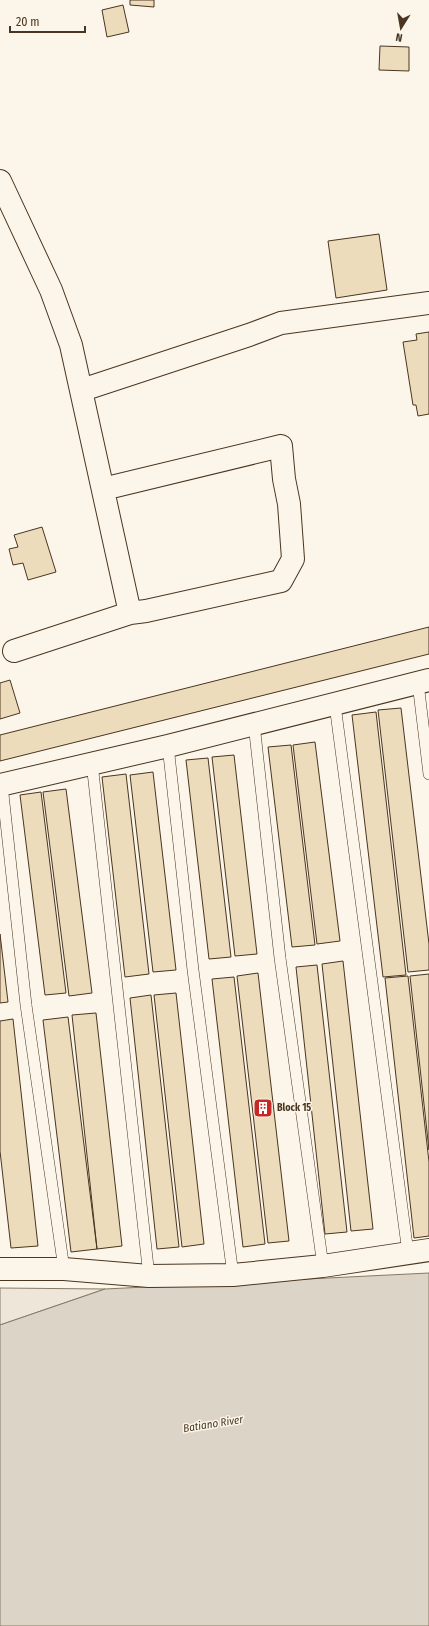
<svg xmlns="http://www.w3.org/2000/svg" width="429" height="1626" font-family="'Fira Sans Condensed',sans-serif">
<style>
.green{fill:#ede6d9;stroke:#887966}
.water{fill:#dcd4c6;stroke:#887966}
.building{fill:#ecdcbc;stroke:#4a3520}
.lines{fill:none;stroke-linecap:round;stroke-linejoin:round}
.service-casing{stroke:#4a3520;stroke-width:12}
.minor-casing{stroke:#4a3520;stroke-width:24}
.service{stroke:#fbf6e9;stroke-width:11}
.minor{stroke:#fbf6e9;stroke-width:22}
.labels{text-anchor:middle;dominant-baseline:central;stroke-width:3;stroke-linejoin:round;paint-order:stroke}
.poi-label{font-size:10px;font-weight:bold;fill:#4a3520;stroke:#fbf6e9;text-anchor:start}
.water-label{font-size:11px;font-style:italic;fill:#4a3520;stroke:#fbf6e9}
</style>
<rect width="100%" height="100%" fill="#fbf6e9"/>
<path class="green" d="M 0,1288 L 105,1289 L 0,1325 Z"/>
<path class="water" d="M 429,1273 L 429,1626 L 0,1626 L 0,1325 L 105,1289 Z"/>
<path class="building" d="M 130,0 L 154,0 L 154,7 L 130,5 Z
M 123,5 L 129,32 L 107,37 L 102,10 Z
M 380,46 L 409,47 L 409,71 L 379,70 Z
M 379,234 L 387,290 L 336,298 L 328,241 Z
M 429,332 L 429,414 L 418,416 L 416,405 L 413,405 L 403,342 L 417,340 L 416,334 Z
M 42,527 L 56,572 L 28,580 L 23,563 L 13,565 L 9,549 L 18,547 L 14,535 Z
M 429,627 L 429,654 L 0,761 L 0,735 Z
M 10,680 L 20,713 L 0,719 L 0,683 Z
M 401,708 L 429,944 L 429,970 L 408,972 L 378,710 Z
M 376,712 L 406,975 L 383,977 L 352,715 Z
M 315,742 L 340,941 L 317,944 L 293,745 Z
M 291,745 L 315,945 L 292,947 L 268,747 Z
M 234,755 L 257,954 L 235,956 L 212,757 Z
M 208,758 L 231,957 L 209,959 L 186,760 Z
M 153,772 L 176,970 L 153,972 L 130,775 Z
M 126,774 L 149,974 L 125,977 L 102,777 Z
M 66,789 L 92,993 L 69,996 L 43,792 Z
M 41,792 L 66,993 L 45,995 L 20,795 Z
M 0,934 L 8,1002 L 0,1003 Z
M 343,961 L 373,1229 L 351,1231 L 322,964 Z
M 317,965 L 347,1232 L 325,1234 L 296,967 Z
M 258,973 L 289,1241 L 268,1243 L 237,976 Z
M 429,974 L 429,1150 L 410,976 Z
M 408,976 L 429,1162 L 429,1236 L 414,1238 L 385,978 Z
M 234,977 L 265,1244 L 243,1247 L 212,979 Z
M 176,993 L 204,1244 L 182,1247 L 154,995 Z
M 151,995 L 179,1247 L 157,1249 L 130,998 Z
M 96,1013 L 122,1246 L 97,1249 L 72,1015 Z
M 68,1017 L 97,1249 L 71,1252 L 43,1020 Z
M 13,1019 L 38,1246 L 11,1248 L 0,1151 L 0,1021 Z"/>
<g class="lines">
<g class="service-casing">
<path id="service" d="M 418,683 L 429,774
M 335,705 L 408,1253
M 254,724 L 280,958 L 323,1266
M 168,746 L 193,970 L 233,1275
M 92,763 L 149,1276
M 2,785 L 26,1005 L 64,1269"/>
</g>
<g class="minor-casing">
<path id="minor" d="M 0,181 L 51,290 L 71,345 L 130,613
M 82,390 L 249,335 L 281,323 L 429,303
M 14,651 L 130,613 L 146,611 L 281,581 L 293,559 L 289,504 L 284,479 L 281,446 L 103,489
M 0,785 L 168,746 L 429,680
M 0,1269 L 64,1269 L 149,1276 L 233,1275 L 323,1266 L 429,1250"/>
</g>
<use href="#service" class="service"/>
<use href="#minor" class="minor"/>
</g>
<defs>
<g id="building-square" transform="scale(1)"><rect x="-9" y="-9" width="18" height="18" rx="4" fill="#c62828" stroke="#fbf6e9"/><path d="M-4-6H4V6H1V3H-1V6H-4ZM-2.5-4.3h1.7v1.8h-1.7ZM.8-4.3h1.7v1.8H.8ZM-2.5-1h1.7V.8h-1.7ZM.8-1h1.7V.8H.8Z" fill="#fff"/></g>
</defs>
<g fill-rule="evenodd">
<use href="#building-square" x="263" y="1108"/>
</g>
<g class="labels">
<g class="poi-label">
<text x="277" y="1108">Block 15</text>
</g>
<g class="water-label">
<text transform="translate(213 1424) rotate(-9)">Batiano River</text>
</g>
</g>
<g transform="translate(401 28) rotate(191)" stroke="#fbf6e9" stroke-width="3" paint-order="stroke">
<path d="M0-3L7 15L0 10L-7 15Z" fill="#4a3520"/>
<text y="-6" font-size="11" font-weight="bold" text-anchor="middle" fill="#4a3520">N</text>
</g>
<path d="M10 26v6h75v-6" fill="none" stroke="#4a3520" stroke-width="2"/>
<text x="16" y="26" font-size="12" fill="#4a3520" stroke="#fbf6e9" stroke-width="3" paint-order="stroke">20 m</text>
</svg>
